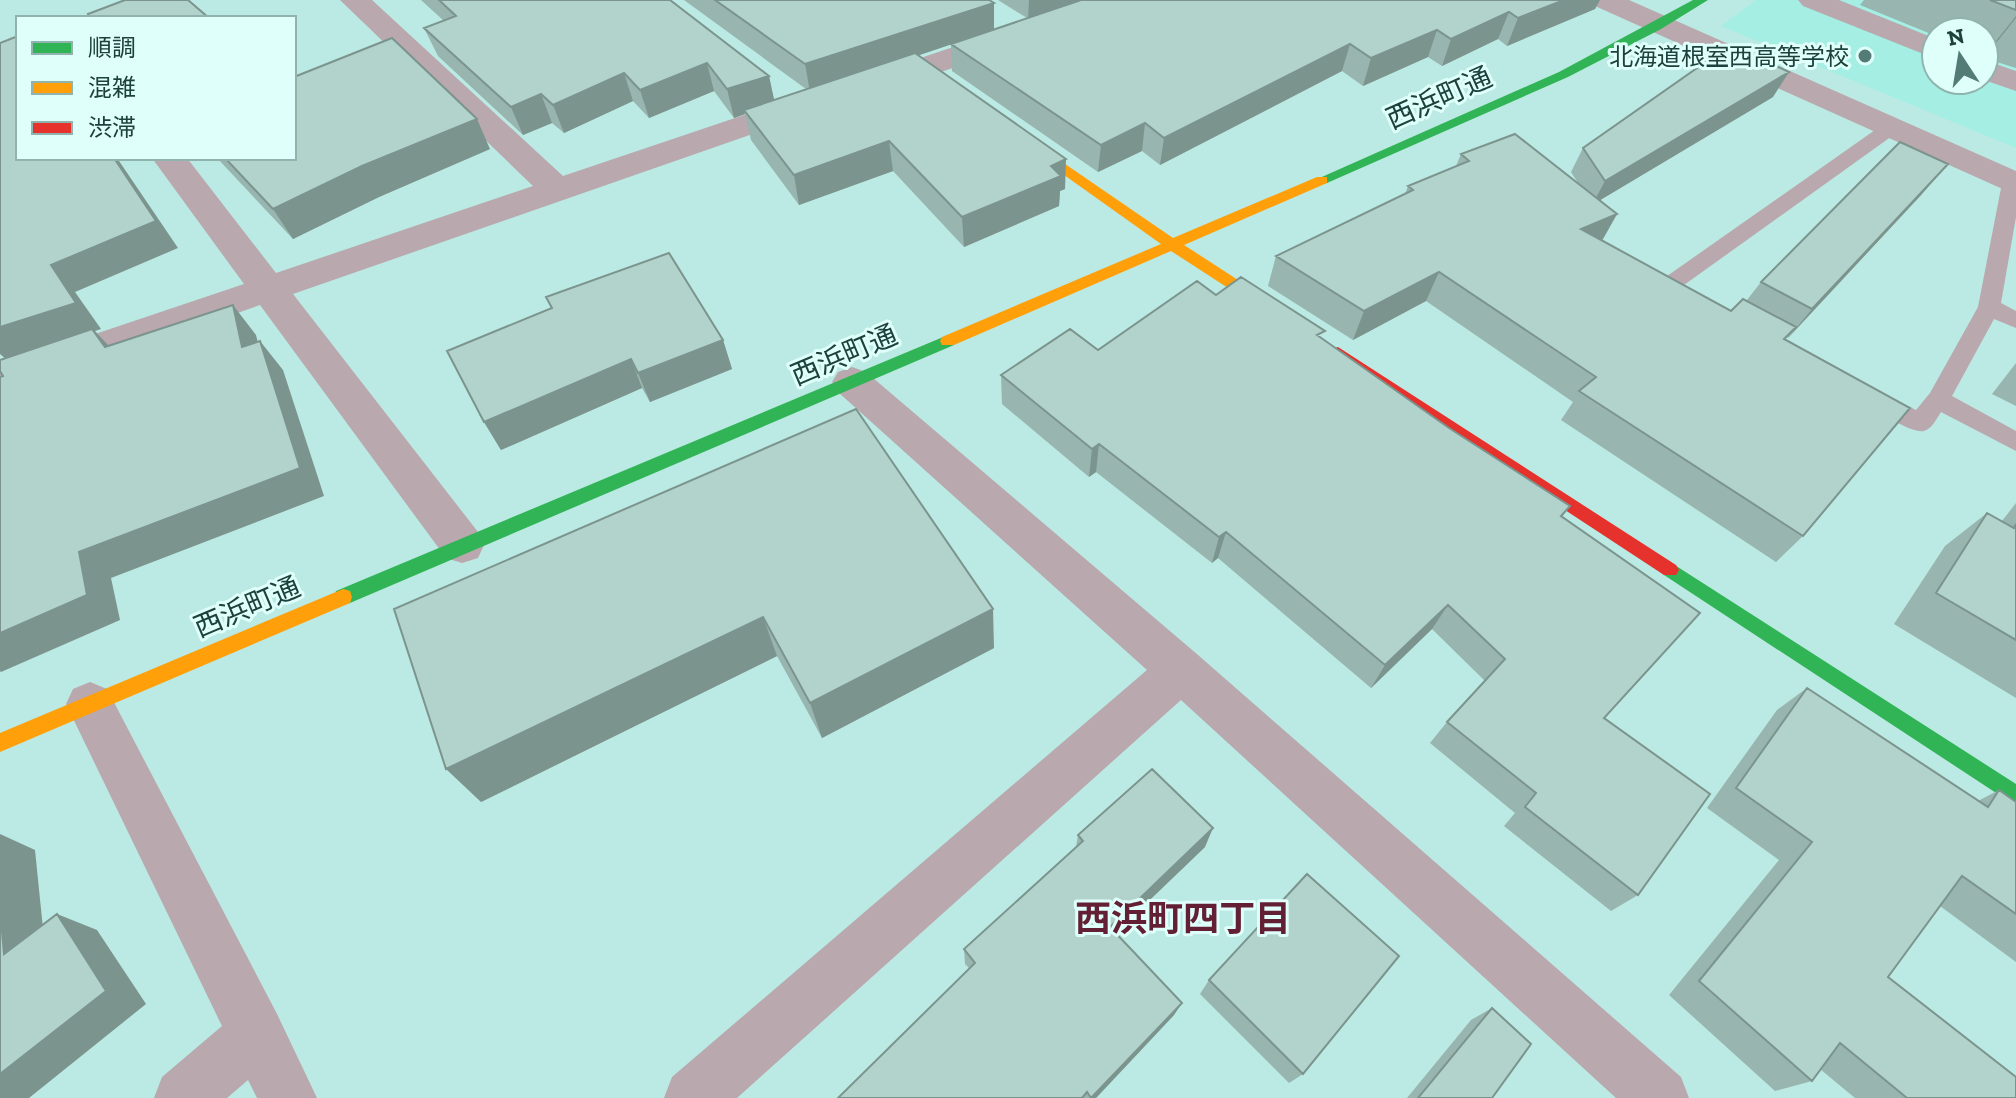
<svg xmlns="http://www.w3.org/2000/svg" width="2016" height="1098" font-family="'Zilla Slab','Noto Sans JP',serif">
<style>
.built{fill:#a4eee4;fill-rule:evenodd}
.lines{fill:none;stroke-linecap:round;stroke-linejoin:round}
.lane{fill:#b9a8ad;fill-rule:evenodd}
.street{fill:#b9a8ad;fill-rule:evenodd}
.fast{fill:#30b455;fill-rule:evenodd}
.slow{fill:#ff9f0a;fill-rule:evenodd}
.jam{fill:#e5322d;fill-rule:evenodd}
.wall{fill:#98b5af}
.shaded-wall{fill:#7c948e}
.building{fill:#b1d3cb;stroke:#7c948e;stroke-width:2}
.poi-dot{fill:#547c76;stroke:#dffffa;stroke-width:3}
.labels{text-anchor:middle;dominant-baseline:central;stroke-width:6;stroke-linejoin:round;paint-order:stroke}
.far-poi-label{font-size:24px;fill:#1d413c;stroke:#dffffa;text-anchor:end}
.street-label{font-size:28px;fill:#1d413c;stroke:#dffffa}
.near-neighbourhood-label{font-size:36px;font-weight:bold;fill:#631f34;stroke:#dffffa}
</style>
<rect width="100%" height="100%" fill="#bbe9e3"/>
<path class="built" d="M 1756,0 L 2016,0 L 2016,148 L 1721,26 ZM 1936,32 L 1984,32 L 1984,80 L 1936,80 Z"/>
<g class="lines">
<path class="lane" d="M 1892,121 L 1902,127 L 1899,131 L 1684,285 L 1700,294 L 1703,299 L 1700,304 C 1686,309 1665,298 1657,286 L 1660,281 L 1885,123 Z
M 2012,177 L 2016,178 L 2016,217 L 2001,303 L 2016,311 L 2016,328 L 1994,319 L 1952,396 L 2016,431 L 2016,451 L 1941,412 C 1937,418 1932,429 1924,431 C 1912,434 1877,411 1865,404 L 1861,398 L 1865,392 L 1873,389 L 1916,410 L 1930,393 L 1978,307 L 2002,183 Z"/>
<path class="street" d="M 340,0 L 372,0 L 563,176 L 794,98 L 805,95 L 816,98 L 821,105 L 816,112 L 293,294 L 478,532 L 484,545 L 478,558 L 462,563 L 446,558 L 260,305 L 0,396 L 0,366 L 244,284 L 152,158 L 187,158 L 276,273 L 533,186 Z
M 1093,0 L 1137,0 L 1132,6 L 886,91 L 875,93 L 864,91 L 859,84 L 864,77 Z
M 1590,0 L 1629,0 L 2016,171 L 2016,195 L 1595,6 Z
M 1798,0 L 1839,0 L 1936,39 L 1936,59 L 1803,6 Z
M 1984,60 L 2016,71 L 2016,91 L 1984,80 Z
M 852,367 L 866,372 L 1198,655 L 1681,1077 L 1689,1098 L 1616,1098 L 1181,700 L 737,1098 L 664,1098 L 672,1077 L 1147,670 L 838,392 L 832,382 L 838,372 Z
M 90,682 L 107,689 L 277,1014 L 317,1098 L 257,1098 L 248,1080 L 227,1098 L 154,1098 L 162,1077 L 222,1026 L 66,704 L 73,689 Z"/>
<path class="fast" d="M 1693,0 L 1708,0 L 1661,29 L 1568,77 L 1327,183 L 1322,184 L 1315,180 L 1559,72 Z
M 948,335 L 956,341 L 954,345 L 350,603 L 343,605 L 336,603 L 334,597 L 336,591 Z
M 1670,562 L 2016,784 L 2016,806 L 1664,575 L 1661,570 L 1664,565 Z"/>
<path class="slow" d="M 1017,131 L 1173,238 L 1317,177 L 1327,177 L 1327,183 L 1184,245 L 1286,311 L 1289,315 L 1286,319 L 1276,319 L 1171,251 L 954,345 L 942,345 L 940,341 L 942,337 L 1161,244 L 1012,138 L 1010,135 Z
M 343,589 L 350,591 L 352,597 L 350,603 L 0,752 L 0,733 Z"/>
<path class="jam" d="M 1338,347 L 1676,565 L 1679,570 L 1676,575 L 1664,575 L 1332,357 L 1330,353 L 1332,349 Z"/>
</g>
<path class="wall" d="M 421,0 L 670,0 L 769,76 L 774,100 L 806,89 L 684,0 L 989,0 L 994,29 L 1027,18 L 998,0 L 1600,0 L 1595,9 L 1507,46 L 1498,39 L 1442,66 L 1428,57 L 1363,86 L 1342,71 L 1160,165 L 1142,151 L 1098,172 L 952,71 L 951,44 L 918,55 L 1065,189 L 1060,191 L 1059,206 L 964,247 L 893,171 L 799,205 L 751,140 L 745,114 L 734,118 L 714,91 L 649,118 L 633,101 L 564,133 L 552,123 L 523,135 L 438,56 L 424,28 L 444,21 Z
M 1864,0 L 2016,0 L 2016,68 L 1984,58 L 1984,32 L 1936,32 L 1936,36 L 1860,5 Z
M 1773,97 L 1600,200 L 1617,214 L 1602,241 L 1731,311 L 1747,300 L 1761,282 L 1922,194 L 1788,338 L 1787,337 L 1785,340 L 1803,536 L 1776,562 L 1561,420 L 1573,402 L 1426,301 L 1353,340 L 1268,286 L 1276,256 L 1405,194 L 1408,186 L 1456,166 L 1461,154 L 1578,183 L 1571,172 L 1583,148 Z
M 490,149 L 379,197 L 293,239 L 217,158 L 294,158 Z
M 1216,295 L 1322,339 L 1449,428 L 1570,506 L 1562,517 L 1604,718 L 1638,895 L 1611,911 L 1504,826 L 1515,813 L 1430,743 L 1447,722 L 1485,681 L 1432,629 L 1371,688 L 1218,558 L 1212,563 L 1096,472 L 1089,477 L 1002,404 L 1001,375 L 1098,350 Z
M 723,340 L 732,369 L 650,402 L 642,388 L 501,450 L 484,422 L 447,351 Z
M 2016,363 L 2016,406 L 1992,394 Z
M 856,409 L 994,648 L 822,738 L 777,656 L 481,802 Z
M 2016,503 L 2016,698 L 1894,624 L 1945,546 L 1987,513 L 2002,521 Z
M 1807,688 L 1978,801 L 1999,790 L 2016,802 L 2016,962 L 1940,906 L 1888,977 L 2016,1098 L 1855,1098 L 1820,1069 L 1812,1081 L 1775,1091 L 1669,995 L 1779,860 L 1707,808 L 1777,710 Z
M 1078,835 L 1205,847 L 1115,933 L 1174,1015 L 1096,1098 L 838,1098 L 970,969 L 965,964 L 964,949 L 1076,847 Z
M 1209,980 L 1303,1074 L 1289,1083 L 1200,994 Z
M 1492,1008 L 1492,1098 L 1407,1098 L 1471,1020 Z"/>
<path class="shaded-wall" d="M 1029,0 L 1084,0 L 1028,19 Z
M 1564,0 L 1600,0 L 1595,9 L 1507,46 L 1518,18 Z
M 994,3 L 994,30 L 810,92 L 805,64 Z
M 1509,12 L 1498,39 L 1442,66 L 1451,39 Z
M 2016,16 L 2016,18 L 1984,58 L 1984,56 Z
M 1437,30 L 1428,57 L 1363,86 L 1371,58 Z
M 1350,44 L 1342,71 L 1160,165 L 1164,138 Z
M 707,63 L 714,91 L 649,118 L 640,90 Z
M 1789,72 L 1773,97 L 1592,205 L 1605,181 Z
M 624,73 L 633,101 L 564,133 L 553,105 Z
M 769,76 L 775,104 L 744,110 L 745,114 L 734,118 L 727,89 Z
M 541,94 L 552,123 L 523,135 L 511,107 Z
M 477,119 L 490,149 L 379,197 L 293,239 L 273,209 L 362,166 Z
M 1145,123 L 1142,151 L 1098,172 L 1101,145 Z
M 889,141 L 893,171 L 799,205 L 794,175 Z
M 114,158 L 117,158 L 178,248 L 75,292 L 101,329 L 95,331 L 120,358 L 7,360 L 0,354 L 0,327 Z
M 1066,159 L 1065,189 L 1060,191 L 1059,206 L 964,247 L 962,217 L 1051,166 Z
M 1948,164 L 1922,194 L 1788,338 L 1812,309 Z
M 1617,214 L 1600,244 L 1581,229 Z
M 1439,272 L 1426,301 L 1353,340 L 1364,311 Z
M 233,305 L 256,335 L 266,376 L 242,347 Z
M 723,340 L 732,369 L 650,402 L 638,373 Z
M 260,341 L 283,370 L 324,496 L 111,578 L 120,620 L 1,672 L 0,671 L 0,633 Z
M 631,359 L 642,388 L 501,450 L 484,422 Z
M 1099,444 L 1096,472 L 1089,477 L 1092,449 Z
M 1226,532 L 1218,558 L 1212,563 L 1219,537 Z
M 1448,605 L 1432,629 L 1371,688 L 1385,665 Z
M 993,609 L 994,648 L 822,738 L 810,703 Z
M 763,617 L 777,656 L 481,802 L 446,769 Z
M 1213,828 L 1205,847 L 1106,942 L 1110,927 Z
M 0,834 L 35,850 L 47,968 L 4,954 L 0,909 Z
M 57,914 L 97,930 L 146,1004 L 29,1098 L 0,1098 L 0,1074 Z
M 1182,1003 L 1174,1015 L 1096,1098 L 1091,1098 Z"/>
<path class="building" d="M 125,0 L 188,0 L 209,18 L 91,18 L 88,14 Z
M 439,0 L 670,0 L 769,76 L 727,89 L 707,63 L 640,90 L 624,73 L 553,105 L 541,94 L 511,107 L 424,28 L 456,16 Z
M 715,0 L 989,0 L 994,3 L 805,64 Z
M 1081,0 L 1564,0 L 1518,18 L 1509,12 L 1451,39 L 1437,30 L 1371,58 L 1350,44 L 1164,138 L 1145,123 L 1101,145 L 951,44 Z
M 1990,0 L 2016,0 L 2016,10 Z
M 18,36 L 18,158 L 114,158 L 156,221 L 51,265 L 76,303 L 0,327 L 0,43 Z
M 392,38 L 477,119 L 362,166 L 273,209 L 225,158 L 294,158 L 294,77 Z
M 1730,45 L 1789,72 L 1605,181 L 1583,148 Z
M 915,53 L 1066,159 L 1051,166 L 1061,176 L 962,217 L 889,141 L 794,175 L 744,110 Z
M 1515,134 L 1617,214 L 1581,229 L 1731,311 L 1743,299 L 1796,327 L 1784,339 L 1910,408 L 1803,536 L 1579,391 L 1596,377 L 1439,272 L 1364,311 L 1276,256 L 1413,190 L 1408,186 L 1469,161 L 1461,154 Z
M 1900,142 L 1948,164 L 1812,309 L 1761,282 Z
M 669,253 L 723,340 L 638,373 L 631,359 L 484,422 L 447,351 L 552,308 L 546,297 Z
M 1241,277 L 1325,331 L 1317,335 L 1449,428 L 1570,506 L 1561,516 L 1700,613 L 1604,718 L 1710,794 L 1638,895 L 1525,807 L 1536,793 L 1447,722 L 1505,659 L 1448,605 L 1385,665 L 1226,532 L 1219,537 L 1099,444 L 1092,449 L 1001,375 L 1070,329 L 1098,350 L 1197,281 L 1216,295 Z
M 233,305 L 242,347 L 260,341 L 300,468 L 79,552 L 87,595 L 0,633 L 0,377 L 3,376 L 0,371 L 0,360 L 92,329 L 105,347 Z
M 856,409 L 993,609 L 810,703 L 763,617 L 446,769 L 394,609 Z
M 1987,513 L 2014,528 L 2016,524 L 2016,640 L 1936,593 Z
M 1807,688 L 1988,807 L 1999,790 L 2016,802 L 2016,914 L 1962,876 L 1888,977 L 2016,1077 L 2016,1098 L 1907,1098 L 1840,1043 L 1812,1081 L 1699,981 L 1812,842 L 1736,788 Z
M 1152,769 L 1213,828 L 1110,927 L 1182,1003 L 1091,1098 L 1087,1092 L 1082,1098 L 838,1098 L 975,963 L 964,949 L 1083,841 L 1078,835 Z
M 1307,874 L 1399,956 L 1303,1074 L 1209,980 Z
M 0,909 L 4,954 L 57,914 L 106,991 L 0,1074 Z
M 1492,1008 L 1531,1044 L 1492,1098 L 1418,1098 Z"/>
<circle class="poi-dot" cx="1865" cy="56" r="8"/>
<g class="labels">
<g class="far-poi-label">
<text x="1849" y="56">北海道根室西高等学校</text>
</g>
<g class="street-label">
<text transform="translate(1439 98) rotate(-24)">西浜町通</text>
<text transform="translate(844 355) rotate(-23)">西浜町通</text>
<text transform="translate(247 607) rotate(-23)">西浜町通</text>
</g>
<g class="near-neighbourhood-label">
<text x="1183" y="918">西浜町四丁目</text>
</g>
</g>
<rect x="16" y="16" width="280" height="144" fill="#dffffa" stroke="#91b3ae" stroke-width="2"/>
<rect x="32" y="42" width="40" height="12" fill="#30b455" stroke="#91b3ae" stroke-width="2"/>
<text x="88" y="56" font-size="24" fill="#1d413c">順調</text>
<rect x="32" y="82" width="40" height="12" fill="#ff9f0a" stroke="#91b3ae" stroke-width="2"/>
<text x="88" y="96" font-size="24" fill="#1d413c">混雑</text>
<rect x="32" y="122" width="40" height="12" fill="#e5322d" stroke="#91b3ae" stroke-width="2"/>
<text x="88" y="136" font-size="24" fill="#1d413c">渋滞</text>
<g transform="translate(1960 56) rotate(348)"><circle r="38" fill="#dffffa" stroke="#91b3ae" stroke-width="2"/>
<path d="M0-6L14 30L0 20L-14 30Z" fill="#547c76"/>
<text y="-12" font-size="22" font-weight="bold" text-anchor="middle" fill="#1d413c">N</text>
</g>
</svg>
